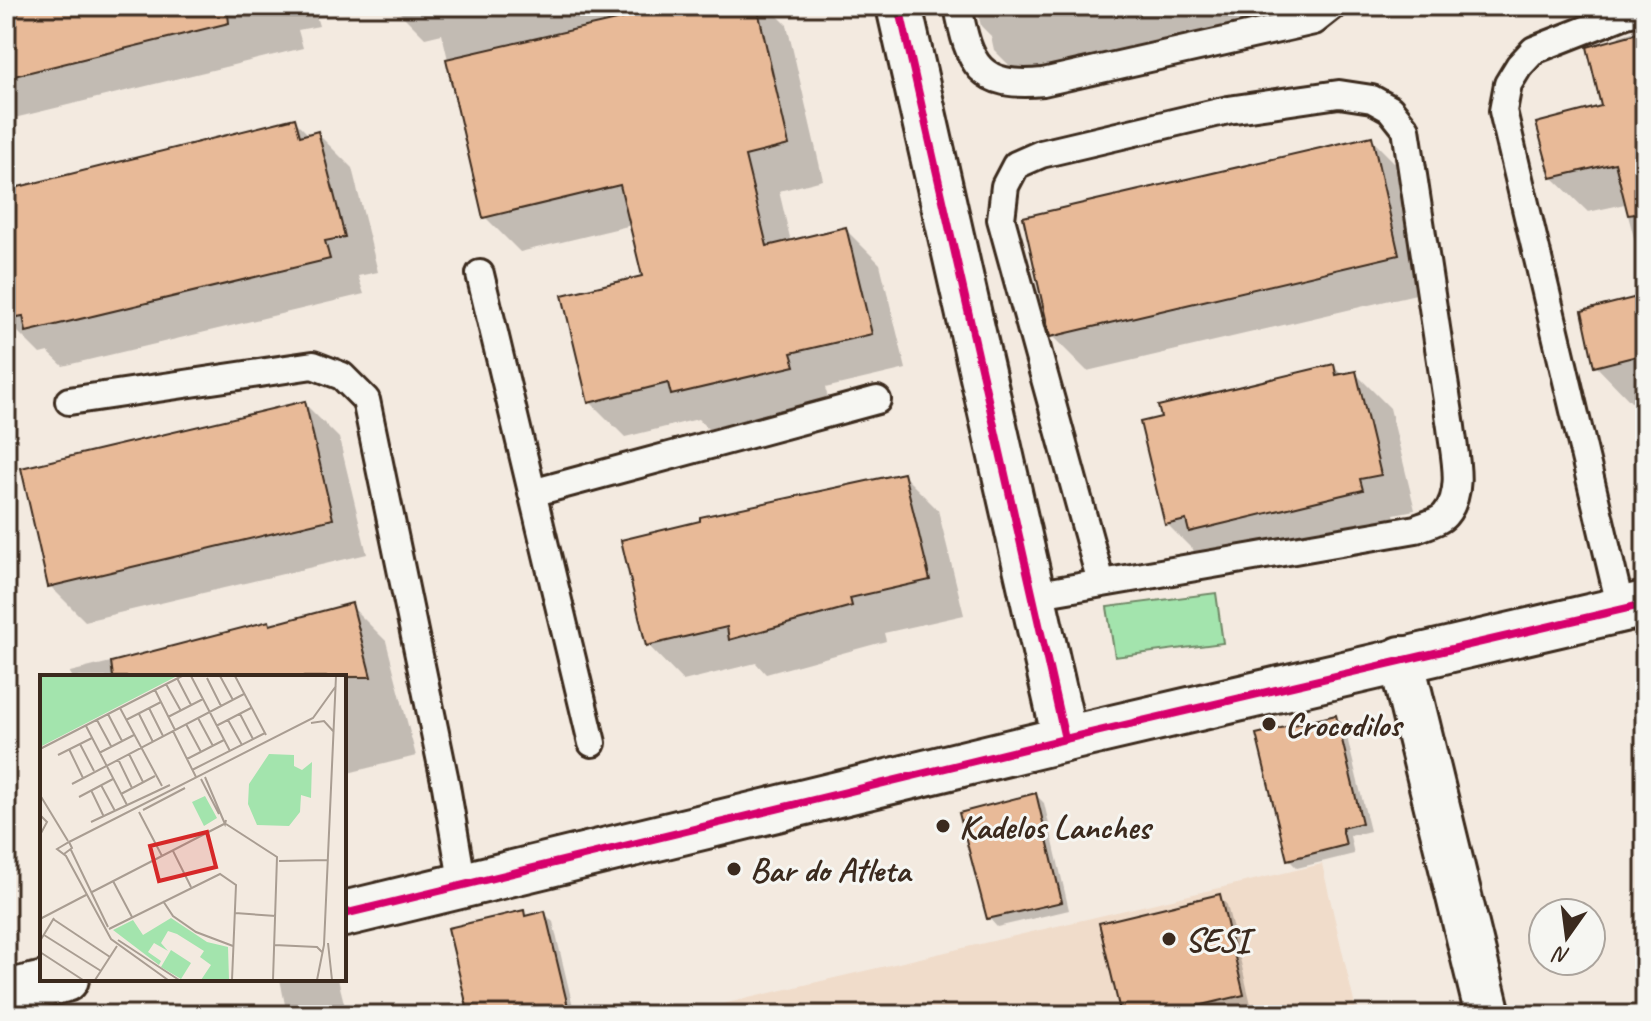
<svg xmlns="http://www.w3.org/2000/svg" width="1651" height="1021" font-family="Caveat,sans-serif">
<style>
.built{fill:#f0dcca}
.green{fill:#a3e4ad;stroke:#6f8766;stroke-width:2}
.shadow{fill:#0003}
.building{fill:#e8ba98;stroke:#3b2a1e;stroke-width:2}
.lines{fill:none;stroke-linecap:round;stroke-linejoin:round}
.service-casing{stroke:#3b2a1e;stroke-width:32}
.minor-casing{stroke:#3b2a1e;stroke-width:50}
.tertiary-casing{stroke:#3b2a1e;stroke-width:50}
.service{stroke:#f6f6f2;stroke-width:26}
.minor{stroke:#f6f6f2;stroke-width:44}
.tertiary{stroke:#f6f6f2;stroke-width:44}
.cycleway-casing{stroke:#f6f6f2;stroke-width:13}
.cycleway{stroke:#d6006c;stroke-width:8}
.poi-dot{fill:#3b2a1e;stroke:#f6f6f2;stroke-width:3}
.labels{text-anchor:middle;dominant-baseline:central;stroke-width:6;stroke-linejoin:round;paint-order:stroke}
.poi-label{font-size:34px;font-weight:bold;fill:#3b2a1e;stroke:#f6f6f2;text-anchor:start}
.inset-road{fill:none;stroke:#a99d92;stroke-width:2}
.view{fill:#d62828;fill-opacity:0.15;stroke:#d62828;stroke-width:4}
.inset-edge{fill:none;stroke:#3b2a1e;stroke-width:4}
</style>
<rect width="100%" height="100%" fill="#f3eae0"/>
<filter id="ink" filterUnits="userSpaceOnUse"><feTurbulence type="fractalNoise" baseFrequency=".0125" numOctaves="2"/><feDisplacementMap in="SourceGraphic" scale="16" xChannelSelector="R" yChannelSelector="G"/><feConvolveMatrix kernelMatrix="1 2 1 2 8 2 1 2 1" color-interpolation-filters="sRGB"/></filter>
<g filter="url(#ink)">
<path class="built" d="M 1322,864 L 1357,1015 L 676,1015 Z"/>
<path class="green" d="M 1216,593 L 1223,643 L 1115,657 L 1107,607 Z"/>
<path class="shadow" d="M 6,6 L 313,6 L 319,26 L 298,30 L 303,48 L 6,120 Z
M 393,6 L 768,6 L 787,25 L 823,180 L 779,191 L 791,242 L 845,229 L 880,264 L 906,369 L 825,388 L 829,400 L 708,429 L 698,419 L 625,437 L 590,402 L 644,277 L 632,225 L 520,252 L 485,217 L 442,34 L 425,38 Z
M 976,6 L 1352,6 L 1353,9 L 1029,85 L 994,50 L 991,36 L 981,26 Z
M 1645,28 L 1645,279 L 1625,204 L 1588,212 L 1552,177 L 1603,107 L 1619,36 Z
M 294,120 L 309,135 L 317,133 L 352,168 L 378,272 L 358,276 L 364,294 L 63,366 L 48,352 L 40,354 L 6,320 L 6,192 Z
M 1371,139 L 1406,174 L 1433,290 L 1087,371 L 1052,336 Z
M 1645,297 L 1645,398 L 1631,402 L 1596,366 Z
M 1333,366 L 1343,376 L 1355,373 L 1390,408 L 1415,510 L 1394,514 L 1397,525 L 1202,559 L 1167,524 Z
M 304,403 L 339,438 L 367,554 L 85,621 L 50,586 Z
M 903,475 L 938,510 L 964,615 L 884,633 L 886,641 L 766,674 L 756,663 L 683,681 L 648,645 Z
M 351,606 L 386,641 L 416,756 L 344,774 L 344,677 L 71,677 L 70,672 L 269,623 L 272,627 Z
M 1336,717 L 1344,725 L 1370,831 L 1350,836 L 1354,854 L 1297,868 L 1288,859 Z
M 1036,795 L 1044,803 L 1069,910 L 997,927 L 989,918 Z
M 1219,896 L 1227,905 L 1251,1004 L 1202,1015 L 1123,1015 Z
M 523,912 L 528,917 L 545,914 L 553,922 L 575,1015 L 471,1015 Z
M 280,979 L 338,979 L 347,1015 L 287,1015 Z"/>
<path class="building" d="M 6,6 L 227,6 L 229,23 L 6,78 Z
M 677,6 L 757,6 L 789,145 L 745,156 L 767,246 L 846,227 L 872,334 L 791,353 L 795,366 L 671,395 L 668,383 L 588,403 L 562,295 L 642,276 L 620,185 L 483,218 L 446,59 Z
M 1645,31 L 1645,213 L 1628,215 L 1615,163 L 1551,178 L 1536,123 L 1601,106 L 1587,47 Z
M 295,118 L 300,136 L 318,131 L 345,237 L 325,241 L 330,259 L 26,332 L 23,316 L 6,319 L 6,190 Z
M 1372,136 L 1399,255 L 1050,337 L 1023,217 Z
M 1645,295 L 1645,354 L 1594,367 L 1582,311 Z
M 1334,364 L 1336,375 L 1356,371 L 1381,475 L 1360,479 L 1363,490 L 1189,532 L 1186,520 L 1165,525 L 1140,422 L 1161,417 L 1158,406 Z
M 305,401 L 333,519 L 48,587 L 21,468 Z
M 904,473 L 930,580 L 850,598 L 852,606 L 729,640 L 727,627 L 646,646 L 621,540 L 700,521 L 700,517 Z
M 352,603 L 371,677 L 113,677 L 111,662 L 269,621 L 270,625 Z
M 1336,715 L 1362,823 L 1342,828 L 1346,845 L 1287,860 L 1256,734 Z
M 1036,793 L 1062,902 L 987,919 L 959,813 Z
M 1220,894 L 1244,995 L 1160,1015 L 1121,1015 L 1099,923 Z
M 524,910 L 525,916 L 545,911 L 570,1015 L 469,1015 L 448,928 Z"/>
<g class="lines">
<g class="service-casing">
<path id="service" d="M 958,6 C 969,65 979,88 1043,82 L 1314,21 L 1333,6
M 480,274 L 592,743
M 69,401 L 313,365 L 342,376 L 366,400 L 446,786 L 463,886
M 532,493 L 877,400
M 1033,595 L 1416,529 C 1425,525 1439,522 1445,515 C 1465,492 1454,454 1451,427 L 1406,129 L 1390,109 L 1372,99 L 1339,94 L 1228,110 L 1041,154 L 1016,165 L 1005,186 L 1001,219 L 1101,582
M 1621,609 L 1503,111 L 1508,84 L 1519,66 L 1534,50 L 1626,14 L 1645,10"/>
</g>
<g class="minor-casing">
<path id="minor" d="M 899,6 L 1065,739
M 1401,659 L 1488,1015"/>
</g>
<g class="tertiary-casing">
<path id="tertiary" d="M 344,914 L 1065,739 L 1645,604
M 6,993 L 66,979"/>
</g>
<use href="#service" class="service"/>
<use href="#minor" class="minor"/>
<use href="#tertiary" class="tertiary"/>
<g class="cycleway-casing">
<path id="cycleway" d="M 899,6 L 1065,739
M 344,914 L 1065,739 L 1645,604"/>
</g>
<use href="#cycleway" class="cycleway"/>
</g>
</g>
<g class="poi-dot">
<circle cx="1269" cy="724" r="8"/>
<circle cx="943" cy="826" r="8"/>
<circle cx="734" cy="869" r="8"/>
<circle cx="1169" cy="939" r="8"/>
</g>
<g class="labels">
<g class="poi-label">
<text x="1285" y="724">Crocodilos</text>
<text x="959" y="826">Kadelos Lanches</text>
<text x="750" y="869">Bar do Atleta</text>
<text x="1185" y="939">SESI</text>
</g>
</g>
<g transform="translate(40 675)">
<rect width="306" height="306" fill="#f3eae0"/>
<path d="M 0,1 L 137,1 L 0,72 ZM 229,79 L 254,80 L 254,91 L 262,95 L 272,87 L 271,123 L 261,120 L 260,137 L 249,151 L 217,150 L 208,129 L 209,109 ZM 165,121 L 177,143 L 164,151 L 152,127 ZM 131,243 L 167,267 L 188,272 L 189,305 L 161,305 L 171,290 L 160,282 L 164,276 L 137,259 L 128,256 L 121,268 L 128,276 L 114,268 L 108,277 L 121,286 L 119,290 L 73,255 L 93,245 L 103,260 ZM 131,275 L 151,288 L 141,304 L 121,292 Z" fill="#a3e4ad"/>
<path class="inset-road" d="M 151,1 L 190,76M 180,1 L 193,25M 195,1 L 226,60M 137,3 L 151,30M 167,3 L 181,31M 126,9 L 141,36M 115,15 L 135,55M 80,33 L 122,111M 109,33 L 123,61M 68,39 L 82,66M 99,39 L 113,67M 200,39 L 213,64M 128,42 L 163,24M 158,43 L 173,71M 57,45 L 71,71M 86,45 L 121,27M 188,45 L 202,70M 271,48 L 284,46 L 294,57M 146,49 L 161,77M 46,51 L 87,130M 176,51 L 211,33M 133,56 L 156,102M 40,69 L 54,96M 0,74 L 142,1M 29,74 L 43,103M 59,78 L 94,60M 89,79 L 103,107M 18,80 L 52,63M 78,84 L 92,113M 147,84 L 184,65M 152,95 L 225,58M 165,102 L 185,149 L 186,145M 161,104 L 179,139M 32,109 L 204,19M 61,110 L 75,136M 51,115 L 64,142M 81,119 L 115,101M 0,120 L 28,166M 39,122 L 73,104M 103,135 L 145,113M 99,137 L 122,181M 0,140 L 7,147 L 0,160M 51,147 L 130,110M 186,149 L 237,182 L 233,305M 29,167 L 273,43 L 296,11M 31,175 L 68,252M 133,176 L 151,212M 24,179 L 32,173 L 29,167 L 17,174 L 26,181 L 71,264 L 128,305M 239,186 L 288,185M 73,206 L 92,242M 52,217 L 184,149M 123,226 L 133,241 L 156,257 L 193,271M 195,238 L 236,241M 0,244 L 46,220M 13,244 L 70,282M 69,254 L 180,199 L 196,210 L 192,305M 4,260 L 61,296M 78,265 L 139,305M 0,266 L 14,243M 288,268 L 292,305M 234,270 L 277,272 L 282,277M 0,277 L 43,305M 55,305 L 77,271M 277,305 L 284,270 L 296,1"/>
<path class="view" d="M 167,157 L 176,192 L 119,206 L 110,171 Z"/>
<rect width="306" height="306" class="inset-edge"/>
</g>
<rect width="1651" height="1021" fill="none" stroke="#f6f6f2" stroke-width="32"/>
<rect x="16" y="16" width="1619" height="989" fill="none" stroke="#3b2a1e" stroke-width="3" filter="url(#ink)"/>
<g transform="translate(1567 937) rotate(194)"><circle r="38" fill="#f6f6f2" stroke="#aba49d" stroke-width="2"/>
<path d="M0-6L14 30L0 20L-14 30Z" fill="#3b2a1e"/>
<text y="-12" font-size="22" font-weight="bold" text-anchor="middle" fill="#3b2a1e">N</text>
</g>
</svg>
